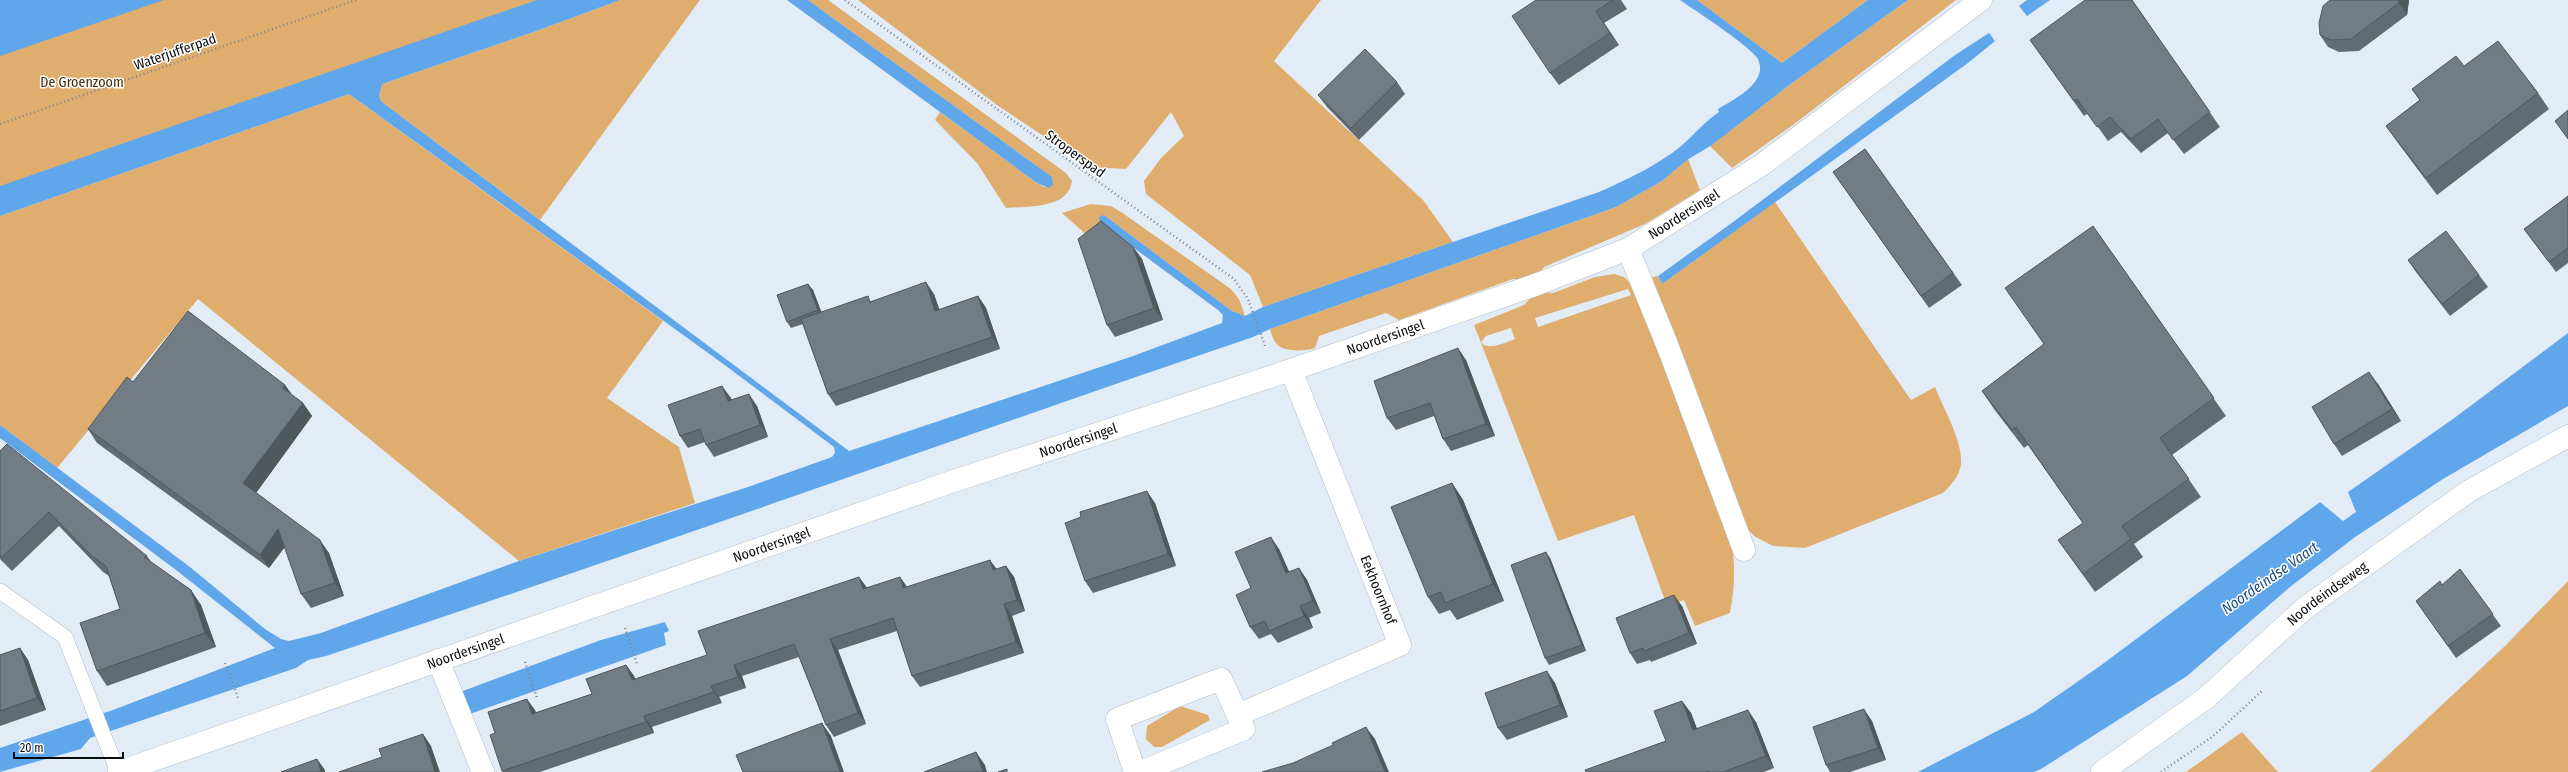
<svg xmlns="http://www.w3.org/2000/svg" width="2568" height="772" font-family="'Fira Sans Condensed',sans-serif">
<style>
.green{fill:#dfae6e;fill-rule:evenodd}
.water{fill:#60a6eb}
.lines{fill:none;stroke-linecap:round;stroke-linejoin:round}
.service-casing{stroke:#b2bcc6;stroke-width:16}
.minor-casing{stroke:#b2bcc6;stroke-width:23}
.tertiary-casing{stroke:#b2bcc6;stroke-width:23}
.path{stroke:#7f868e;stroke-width:2.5;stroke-dasharray:1 3;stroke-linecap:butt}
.service{stroke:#fff;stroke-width:15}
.minor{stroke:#fff;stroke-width:22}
.tertiary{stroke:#fff;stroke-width:22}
.wall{fill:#626b72}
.shaded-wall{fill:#50575d}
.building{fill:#727c85;stroke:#50575d}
.labels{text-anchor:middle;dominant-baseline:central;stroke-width:3;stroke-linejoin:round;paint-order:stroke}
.street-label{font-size:14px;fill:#090c0f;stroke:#fff}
.park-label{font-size:14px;fill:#442b06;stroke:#fff}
.water-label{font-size:15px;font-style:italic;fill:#1e4f7c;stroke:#fff}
</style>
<rect width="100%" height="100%" fill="#e2ecf7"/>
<path class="green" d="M 0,0 L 574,0 L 0,197 Z
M 620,0 L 700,0 L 540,220 L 382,102 L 379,97 L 382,84 L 539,30 Z
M 808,0 L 828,0 L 1066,173 L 1072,181 C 1068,209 1029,206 1006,208 L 977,163 L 935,120 L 940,112 L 1037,183 L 1044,187 L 1052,177 Z
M 858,0 L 1321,0 L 1274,61 L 1423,200 L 1453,242 L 1263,307 L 1250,275 L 1146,194 L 1144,181 L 1161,158 L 1184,136 L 1171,112 L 1126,169 L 1090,167 L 997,105 Z
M 1697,0 L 1868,0 L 1782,63 Z
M 1908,0 L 1956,0 L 1793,125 L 1732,168 L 1710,146 L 1792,83 Z
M 349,94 L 663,321 L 607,398 L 679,447 L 695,503 L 519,561 L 198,299 L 57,468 L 0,425 L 0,216 Z
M 1688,159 L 1700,190 L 1645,224 L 1544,267 C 1537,278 1526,280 1513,279 L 1399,320 L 1386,313 L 1319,336 L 1315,348 C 1305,351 1283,353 1276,343 C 1273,340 1271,333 1270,329 L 1616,207 L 1662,181 Z
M 1775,202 L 1911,400 L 1935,387 C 1943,408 1963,441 1961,464 C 1960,475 1951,485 1943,493 L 1805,548 L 1773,546 L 1754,536 L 1741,522 L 1657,298 L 1652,277 L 1658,276 L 1662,284 Z
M 1091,204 L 1111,206 L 1121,212 L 1231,289 L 1239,299 L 1245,316 L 1232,311 L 1104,215 L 1091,239 L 1062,213 Z
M 1614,274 L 1624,277 L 1635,288 L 1730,536 C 1736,563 1735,586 1730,613 L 1695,626 L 1684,600 L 1667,606 L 1634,515 L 1558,541 L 1474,325 L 1524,305 L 1531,297 L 1545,292 L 1553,293 L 1595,277 ZM 1628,289 L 1631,295 L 1538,327 L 1535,318 ZM 1511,328 L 1515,339 C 1506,342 1487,352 1481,342 L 1486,336 Z
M 2568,581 L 2568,772 L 2370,772 L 2505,646 Z
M 1180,706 L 1208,715 L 1210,720 L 1162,747 L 1154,747 L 1146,739 L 1147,726 Z
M 2242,732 L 2278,772 L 2186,772 Z"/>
<path class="water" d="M 0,0 L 164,0 L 0,56 Z
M 537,0 L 620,0 L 539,30 L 382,84 L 379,97 L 382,102 L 849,451 L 1133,356 L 1222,323 L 1223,315 L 1218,310 L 1100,223 L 1099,217 L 1104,215 L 1232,311 L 1245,316 L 1263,307 L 1599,192 C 1626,180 1656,166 1680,147 C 1694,135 1704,122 1719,112 L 1718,109 C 1731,101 1754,90 1759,74 C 1761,70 1760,64 1758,59 C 1750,46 1696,11 1680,0 L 1697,0 L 1782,63 L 1868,0 L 1908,0 L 1792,83 L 1712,145 L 1687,160 L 1662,181 L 1616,207 L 1270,329 L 1253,337 C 944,442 636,554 326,656 L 308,660 L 296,668 L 90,738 L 81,749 L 0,772 L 0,748 L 113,710 L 275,648 L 176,570 L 0,438 L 0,425 L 190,567 L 265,629 L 281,639 L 289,641 L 321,633 L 519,561 L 748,487 L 832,457 L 835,453 L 834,447 L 722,363 L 349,94 L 0,216 L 0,186 Z
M 787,0 L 808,0 L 1052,177 L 1053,185 L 1049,188 L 1037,183 Z
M 2027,0 L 2050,0 L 2027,16 L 2019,6 Z
M 1989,33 L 1995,41 L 1968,63 L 1662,284 L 1658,276 L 1729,225 L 1955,55 Z
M 2568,333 L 2568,406 L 2443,479 L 2355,537 L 2290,587 L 2187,676 L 2041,769 L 2034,772 L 1918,772 L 2034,712 L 2100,666 L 2320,502 L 2343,521 L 2356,512 L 2348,492 L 2453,419 Z
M 665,622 L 669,631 L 664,633 L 666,645 L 467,715 L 460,692 L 601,640 Z"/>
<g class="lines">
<g class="service-casing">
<path id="service" d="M 0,591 L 65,637 L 118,772"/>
</g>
<g class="minor-casing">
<g id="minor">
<path d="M 1628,249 L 1668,347 L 1744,550"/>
<path d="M 438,660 L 483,772"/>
<path d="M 1238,715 L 1400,645 L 1291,370"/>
<path id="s1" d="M 119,772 L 951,482 L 1291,370 L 1535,285 L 1628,249 L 1763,164 L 1981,0"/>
<path d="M 1135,772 L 1117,719 L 1221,679 L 1244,729 L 1141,772"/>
</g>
</g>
<g class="tertiary-casing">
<g id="tertiary">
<path id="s2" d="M 2102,772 L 2206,698 L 2305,608 L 2469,491 L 2568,436"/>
</g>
</g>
<path class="path" d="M 845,0 L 1234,279 L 1248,299 L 1265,346
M 0,124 L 356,0
M 625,628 L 637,664
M 525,662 L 537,698
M 225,663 L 238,698
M 2161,772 L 2212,737 L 2262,691"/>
<use href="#service" class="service"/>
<use href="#minor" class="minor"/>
<use href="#tertiary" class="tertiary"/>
</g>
<path class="wall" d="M 1536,0 L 1621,0 L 1627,9 L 1604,23 L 1619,45 L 1559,85 L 1550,73 Z
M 2132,0 L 2220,127 L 2184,154 L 2168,133 L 2141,153 L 2121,132 L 2108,141 L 2088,113 L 2084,116 L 2030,40 Z
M 2330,0 L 2409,0 L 2407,15 L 2359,51 L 2339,52 L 2328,47 L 2320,35 Z
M 2464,66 L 2538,93 L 2549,109 L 2437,195 L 2398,143 L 2386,126 L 2420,100 L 2412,89 Z
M 1397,82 L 1405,94 L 1359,140 L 1327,107 L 1318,95 Z
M 1865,149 L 1962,285 L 1929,308 L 1833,172 Z
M 2568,196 L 2568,263 L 2556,272 L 2524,229 Z
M 2093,226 L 2226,416 L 2172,455 L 2201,497 L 2134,544 L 2143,557 L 2095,592 L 2058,540 L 2083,523 L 2028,445 L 2024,448 L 1994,409 L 1982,391 L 2044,344 Z
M 1133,247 L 1142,259 L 1163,320 L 1115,337 L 1107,325 Z
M 2408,260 L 2479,275 L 2488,287 L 2450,316 L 2416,272 Z
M 808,284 L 813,290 L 821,312 L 871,301 L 934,294 L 939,310 L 978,296 L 986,308 L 1000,349 L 836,406 L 828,394 L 803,324 L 791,328 L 787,322 Z
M 1466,360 L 1495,436 L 1451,451 L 1443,439 L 1434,416 L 1396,430 L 1387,418 Z
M 133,382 L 285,385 L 292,395 L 303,403 L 312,416 L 256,493 L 329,553 L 344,596 L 311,608 L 301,594 L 285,547 L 269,568 L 97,443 L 88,429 Z
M 2378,384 L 2401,421 L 2342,456 L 2334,444 Z
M 722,386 L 731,400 L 757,406 L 768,437 L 714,457 L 706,445 L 705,442 L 688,448 L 680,436 Z
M 0,451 L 147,556 L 152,563 L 201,605 L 216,647 L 107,686 L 97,671 L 120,609 L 109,576 L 103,572 L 59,526 L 12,571 L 0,559 Z
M 1452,483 L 1463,500 L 1504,601 L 1457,620 L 1450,610 L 1439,614 L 1428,597 Z
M 1155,503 L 1176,566 L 1093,593 L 1085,581 Z
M 1279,549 L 1289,572 L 1299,568 L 1307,580 L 1321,613 L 1309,618 L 1313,628 L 1278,643 L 1271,634 L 1259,639 L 1250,627 L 1251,588 Z
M 1550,558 L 1586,651 L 1549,665 L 1545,658 Z
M 1006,566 L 1014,577 L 1025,611 L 1012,616 L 1024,653 L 920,687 L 912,676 L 897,631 L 838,650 L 866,724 L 834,737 L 826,725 L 799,657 L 742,676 L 746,688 L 719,697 L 722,703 L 652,727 L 654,733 L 540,772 L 503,772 L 502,771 L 495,733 L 535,710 L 536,713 L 592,694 L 626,665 L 634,676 L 635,679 L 707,655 L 859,577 L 867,588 L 907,587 L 996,569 Z
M 2460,569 L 2501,626 L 2456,658 L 2416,601 L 2442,585 Z
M 1682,606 L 1697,644 L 1651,662 L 1650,660 L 1637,664 L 1630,653 Z
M 20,648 L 28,660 L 46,710 L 0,726 L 0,655 Z
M 1555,683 L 1568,717 L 1507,740 L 1498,728 Z
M 1682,701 L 1691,713 L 1697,729 L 1756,722 L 1774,768 L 1764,772 L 1586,772 L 1666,741 Z
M 1872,721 L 1886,760 L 1850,772 L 1830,772 L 1826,765 Z"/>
<path class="shaded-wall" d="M 2399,0 L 2409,0 L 2407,15 L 2399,3 Z
M 1596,11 L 1604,23 L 1619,45 L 1610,33 Z
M 1133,247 L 1142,259 L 1163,320 L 1154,308 Z
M 926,282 L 934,294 L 944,323 L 935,311 Z
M 808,284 L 813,290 L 823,316 L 818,310 Z
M 978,296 L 986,308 L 1000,349 L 992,337 Z
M 1458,348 L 1466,360 L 1495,436 L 1486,424 Z
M 2369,372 L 2378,384 L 2401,421 L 2392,409 Z
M 285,385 L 295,399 L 283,388 Z
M 722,386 L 731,398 L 736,413 L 728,401 Z
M 749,394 L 757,406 L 768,437 L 760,425 Z
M 303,403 L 312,416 L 253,497 L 243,483 Z
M 1452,483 L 1463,500 L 1504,601 L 1493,584 Z
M 1147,491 L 1155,503 L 1176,566 L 1168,554 Z
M 278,529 L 288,542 L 269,568 L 260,555 Z
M 1271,537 L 1279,549 L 1295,585 L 1286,573 Z
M 320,540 L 329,553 L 344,596 L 335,583 Z
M 1546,552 L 1550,558 L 1586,651 L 1582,645 Z
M 990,560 L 998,571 L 993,570 Z
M 1006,566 L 1014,577 L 1025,611 L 1017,600 Z
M 1299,568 L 1307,580 L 1321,613 L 1313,601 Z
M 859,577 L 867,588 L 863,589 Z
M 900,577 L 908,588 L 903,588 Z
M 191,590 L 201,605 L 216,647 L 205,633 Z
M 1674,595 L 1682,606 L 1697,644 L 1689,633 Z
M 1004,604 L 1012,616 L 1024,653 L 1016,642 Z
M 1300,606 L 1309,618 L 1313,628 L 1304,616 Z
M 830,639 L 838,650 L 866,724 L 858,713 Z
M 20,648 L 28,660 L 46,710 L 37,698 Z
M 626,665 L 634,676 L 640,692 L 632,680 Z
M 734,665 L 742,676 L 746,688 L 738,677 Z
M 1547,671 L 1555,683 L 1568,717 L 1560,705 Z
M 711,686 L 719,697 L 722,703 L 714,692 Z
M 527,699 L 535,710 L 540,726 L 532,714 Z
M 1682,701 L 1691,713 L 1702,742 L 1693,730 Z
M 1864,709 L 1872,721 L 1886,760 L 1878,748 Z
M 1748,710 L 1756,722 L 1774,768 L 1766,756 Z
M 644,716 L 652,727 L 654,733 L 646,722 Z
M 822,723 L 831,736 L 844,772 L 840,772 Z
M 1366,727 L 1375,739 L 1389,772 L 1385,772 Z
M 423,734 L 431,746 L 440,772 L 435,772 Z
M 976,752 L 985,765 L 987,772 L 983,772 Z
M 317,759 L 325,770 L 325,772 L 321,772 Z"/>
<path class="building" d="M 1536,0 L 1613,0 L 1596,11 L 1610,33 L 1550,73 L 1512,16 Z
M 2085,0 L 2132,0 L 2210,112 L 2173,140 L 2158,119 L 2131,139 L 2110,117 L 2097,127 L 2077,99 L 2074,101 L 2030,40 Z
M 2330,0 L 2399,0 L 2399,3 L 2351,39 L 2331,40 L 2320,35 L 2319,23 L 2323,6 Z
M 2498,41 L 2538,93 L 2426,178 L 2386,126 L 2420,100 L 2412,89 L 2456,56 L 2464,66 Z
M 1365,49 L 1397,82 L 1351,128 L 1318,95 Z
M 2568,110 L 2568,139 L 2555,121 Z
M 1865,149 L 1953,273 L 1921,296 L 1833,172 Z
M 2568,196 L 2568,248 L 2549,262 L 2524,229 Z
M 1101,221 L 1133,247 L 1154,308 L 1107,325 L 1078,239 Z
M 2093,226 L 2214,398 L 2160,438 L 2189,479 L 2122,526 L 2131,539 L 2083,574 L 2058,540 L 2083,523 L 2016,427 L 2012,430 L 1982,391 L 2044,344 L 2005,288 Z
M 2446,231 L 2479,275 L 2442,304 L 2408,260 Z
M 926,282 L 935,311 L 978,296 L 992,337 L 828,394 L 801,319 L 868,296 L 870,302 Z
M 808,284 L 818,310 L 787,322 L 777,295 Z
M 188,311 L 285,385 L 283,388 L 303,403 L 243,483 L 320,540 L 335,583 L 301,594 L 278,529 L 260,555 L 88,429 L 127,377 L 133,382 Z
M 1458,348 L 1486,424 L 1443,439 L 1430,403 L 1387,418 L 1374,381 Z
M 2369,372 L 2392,409 L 2334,444 L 2312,407 Z
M 722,386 L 728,401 L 749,394 L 760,425 L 706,445 L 700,429 L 680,436 L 668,405 Z
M 7,444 L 147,556 L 144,557 L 191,590 L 205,633 L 97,671 L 80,623 L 120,609 L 106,566 L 93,557 L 49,512 L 2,557 L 0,555 L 0,451 Z
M 1452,483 L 1493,584 L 1445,603 L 1441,592 L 1428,597 L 1391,507 Z
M 1147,491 L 1168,554 L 1085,581 L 1065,523 L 1081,517 L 1080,512 Z
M 1271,537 L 1286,573 L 1299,568 L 1313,601 L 1300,606 L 1304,616 L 1269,631 L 1265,621 L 1250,627 L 1236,595 L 1251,588 L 1235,552 Z
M 1546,552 L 1582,645 L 1545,658 L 1511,565 Z
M 990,560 L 993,570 L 1006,566 L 1017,600 L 1004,604 L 1016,642 L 912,676 L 893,618 L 830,639 L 858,713 L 826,725 L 794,644 L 734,665 L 738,677 L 711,686 L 714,692 L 644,716 L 646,722 L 502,771 L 490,735 L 495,733 L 488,712 L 527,699 L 532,714 L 592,694 L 586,679 L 626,665 L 632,680 L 707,655 L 698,631 L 859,577 L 863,589 L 900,577 L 903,588 Z
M 2460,569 L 2493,614 L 2448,646 L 2416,601 L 2440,581 L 2442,585 Z
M 1674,595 L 1689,633 L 1644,651 L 1643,648 L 1630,653 L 1616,618 Z
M 20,648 L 37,698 L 0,711 L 0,655 Z
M 1547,671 L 1560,705 L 1498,728 L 1485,693 Z
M 1682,701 L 1693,730 L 1748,710 L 1766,756 L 1723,772 L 1708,772 L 1708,771 L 1705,772 L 1586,772 L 1585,770 L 1666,741 L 1654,711 Z
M 1864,709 L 1878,748 L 1826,765 L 1813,727 Z
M 822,723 L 840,772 L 743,772 L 736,755 Z
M 1366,727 L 1385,772 L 1262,772 L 1293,763 L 1333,745 L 1332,743 Z
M 423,734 L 435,772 L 339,772 L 382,757 L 379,749 Z
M 976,752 L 983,772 L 924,772 Z
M 317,759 L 321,772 L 281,772 Z
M 1007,769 L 1007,772 L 998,772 Z"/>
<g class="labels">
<g class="street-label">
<text transform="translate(175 52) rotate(-19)">Waterjufferpad</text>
<text transform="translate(1075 154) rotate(36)">Stroperspad</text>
<text stroke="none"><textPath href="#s1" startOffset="1663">Noordersingel</textPath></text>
<text stroke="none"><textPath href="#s1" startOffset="1339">Noordersingel</textPath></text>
<text stroke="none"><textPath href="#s1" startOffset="1015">Noordersingel</textPath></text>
<text stroke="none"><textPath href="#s1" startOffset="691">Noordersingel</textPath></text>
<text transform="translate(1378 590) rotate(68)">Eekhoornhof</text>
<text stroke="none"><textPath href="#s2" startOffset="288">Noordeindseweg</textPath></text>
<text stroke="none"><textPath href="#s1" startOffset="367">Noordersingel</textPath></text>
</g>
<g class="park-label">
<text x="82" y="82">De Groenzoom</text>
</g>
<g class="water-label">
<text transform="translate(2270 578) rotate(-35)">Noordeindse Vaart</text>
</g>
</g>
<path d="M14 752v6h109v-6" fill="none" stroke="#090c0f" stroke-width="2"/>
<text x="20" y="752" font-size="12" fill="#090c0f" stroke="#ffffff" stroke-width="3" paint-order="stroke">20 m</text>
</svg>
